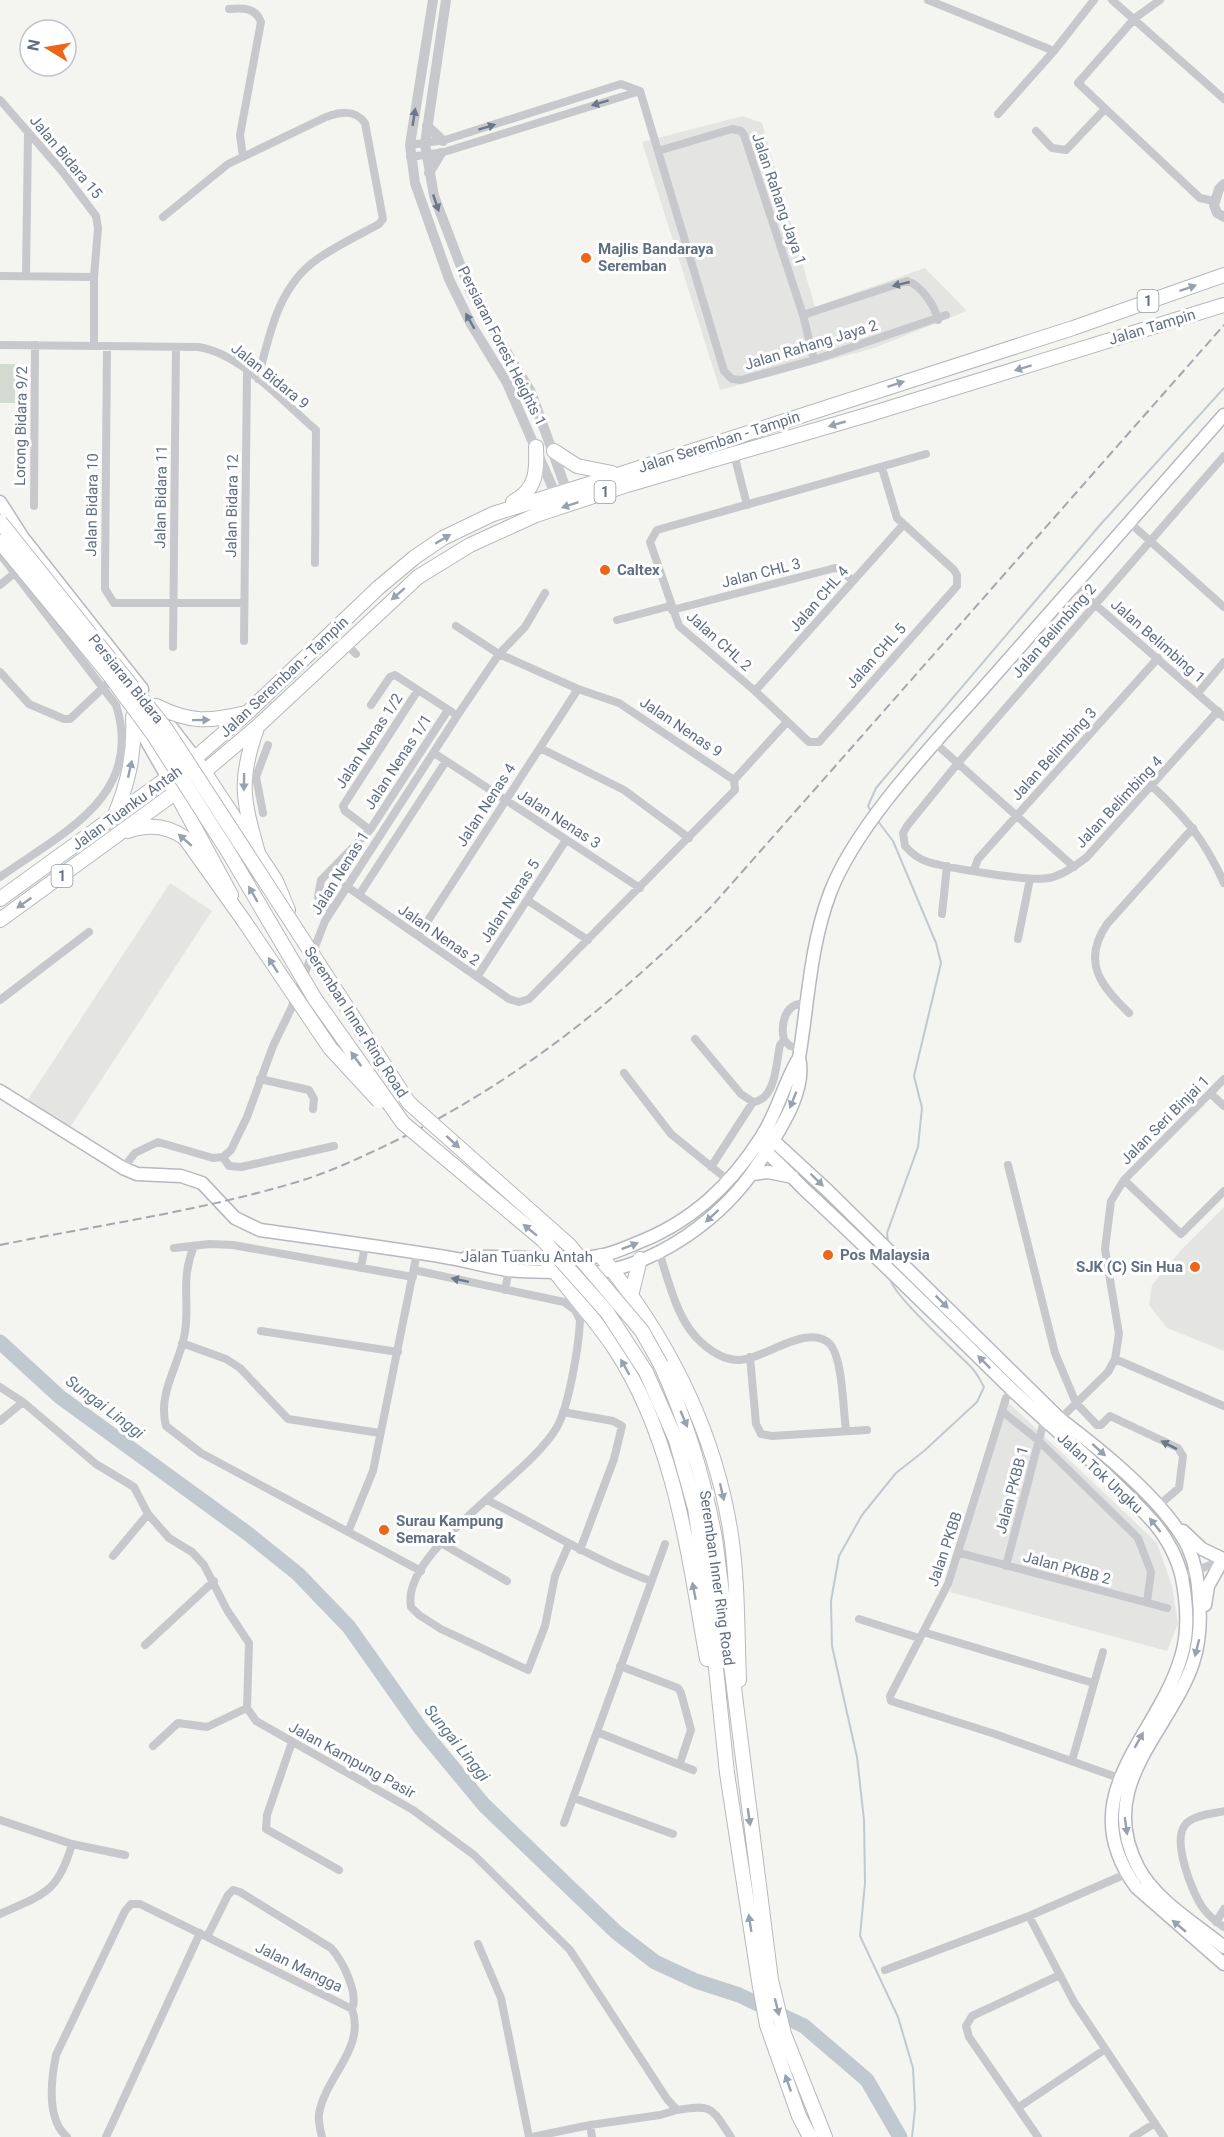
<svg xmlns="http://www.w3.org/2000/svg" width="1224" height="2137" font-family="Roboto,sans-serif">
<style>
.built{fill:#e4e5e3}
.green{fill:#d3dbd0}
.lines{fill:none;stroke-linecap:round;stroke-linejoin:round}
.stream{stroke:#c1c9d0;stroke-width:2}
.river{stroke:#c1c9d0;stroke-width:15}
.secondary-casing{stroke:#b5b9bf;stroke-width:15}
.primary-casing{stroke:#b6b9be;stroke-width:16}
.trunk-casing{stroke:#b5b8bc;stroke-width:16}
.minor{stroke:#c6c8cc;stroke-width:8}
.tertiary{stroke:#c6c8cc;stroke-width:10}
.secondary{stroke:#fff;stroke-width:12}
.primary{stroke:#fff;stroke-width:14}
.trunk{stroke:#fff;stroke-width:14}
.rail{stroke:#a3a8af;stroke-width:2;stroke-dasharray:9 4.5;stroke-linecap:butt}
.primary-bridge-casing{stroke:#b6b9be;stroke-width:16;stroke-linecap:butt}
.primary-bridge{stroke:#fff;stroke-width:14}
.oneway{fill:#6b788a}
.oneway2{fill:#98a1ae}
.poi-dot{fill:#ec6518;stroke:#fff;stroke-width:2}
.labels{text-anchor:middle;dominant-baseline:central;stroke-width:6;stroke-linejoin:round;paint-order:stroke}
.shield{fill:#fff;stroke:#909aa8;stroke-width:1.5}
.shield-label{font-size:14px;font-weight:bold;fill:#616f83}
.street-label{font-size:15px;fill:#616f83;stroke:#fff}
.poi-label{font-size:15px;font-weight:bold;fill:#616f83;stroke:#fff;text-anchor:start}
.water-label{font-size:16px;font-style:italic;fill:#627887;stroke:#fff}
</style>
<rect width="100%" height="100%" fill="#f4f4f0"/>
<path class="built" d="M 743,116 L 762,123 L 815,307 L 925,268 L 967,311 L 874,348 L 720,390 L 642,142 Z
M 170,883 L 212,911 L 69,1129 L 27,1101 Z
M 1224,1207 L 1224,1351 L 1167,1328 L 1149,1305 L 1152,1285 L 1182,1249 Z
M 1007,1401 L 1157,1543 L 1172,1586 L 1178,1624 L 1167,1651 L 950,1592 Z"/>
<path class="green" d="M 0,364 L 15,364 L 15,403 L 0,403 Z"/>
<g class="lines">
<path class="stream" d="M 872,813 L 868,806 L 876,788 L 1100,525 L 1224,388
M 877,820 L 893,841 L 936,943 L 941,963 L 914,1076 L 922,1108 L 918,1147 L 887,1233 L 888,1242
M 890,1278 C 891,1294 957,1352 971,1367 C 977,1373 980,1380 984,1387 L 977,1402 L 924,1451 L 896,1473 L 862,1515 L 839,1556 L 831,1601 L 832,1646 L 857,1757 L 864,1820 L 865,1883 L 860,1936 L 898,2017 L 913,2068 L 915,2109 L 912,2137"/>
<path class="river" d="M 0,1342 L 60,1397 L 247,1533 L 298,1574 L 349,1627 L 421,1729 L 484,1805 L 616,1932 L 655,1962 L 696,1981 L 739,1995 L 804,2026 L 867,2080 L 900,2137"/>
<g class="secondary-casing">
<path id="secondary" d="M 0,502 L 23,538 L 142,689
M 133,717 L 168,778
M 171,727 L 195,758
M 0,1091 L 123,1168 L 137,1174 L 181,1176 L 202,1183 L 235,1218 L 260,1230 C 322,1239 384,1247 445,1257 C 466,1260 486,1267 508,1270 C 523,1272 538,1271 553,1272 C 563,1273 575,1275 585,1274 C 656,1268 726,1217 762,1158 C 779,1131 807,1091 799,1058 C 808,1003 810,946 830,893 C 857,822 937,741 987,684 C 1066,595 1145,505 1224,415
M 764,1132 L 828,1191 L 1060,1419 C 1101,1450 1165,1501 1188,1547 C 1196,1565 1198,1581 1199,1600 C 1201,1622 1200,1641 1193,1663 C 1169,1733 1095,1785 1138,1867 C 1155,1900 1196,1924 1224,1947
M 757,1144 C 774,1158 789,1174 805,1190 C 873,1253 939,1318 1006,1384 C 1054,1431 1109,1472 1154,1523 C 1167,1538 1178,1559 1182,1578 C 1187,1604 1189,1632 1181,1657 C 1157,1739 1070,1795 1136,1887 L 1224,1964
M 753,1174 L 768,1172 L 793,1177
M 467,1257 C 510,1255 555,1263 599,1256 C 612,1254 625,1248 637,1243 C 692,1222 731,1185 762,1136 C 778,1111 784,1082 799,1058
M 1183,1531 L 1202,1549 L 1223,1559 L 1208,1586 L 1205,1605"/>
</g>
<g class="primary-casing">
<path id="primary" d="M 195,758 L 276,881 L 288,910
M 168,778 L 231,895
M 601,1256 C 667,1337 713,1426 730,1529 C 738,1578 737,1630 739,1680
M 545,1258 C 567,1290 594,1317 615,1349 C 675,1441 688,1553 707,1659
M 631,1296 L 640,1259
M 661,1365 C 688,1426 702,1472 715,1538 L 771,1980 L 784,2034 L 825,2137
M 646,1372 L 676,1440 L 695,1508 L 709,1602 L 727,1773 L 759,1981 L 767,2025 L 799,2116 L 810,2137"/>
</g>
<g class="trunk-casing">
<path id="trunk" d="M 554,451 L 577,466 L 612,473
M 513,502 C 537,489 537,471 536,447
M 156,706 C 191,723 208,722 246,713
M 257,728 C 238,781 243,800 258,853
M 114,817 C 128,784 135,754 133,717
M 128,831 C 148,824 168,826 185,838 L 244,921
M 0,899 L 195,758 L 247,713 L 378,588 L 415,557 L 443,538 L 493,514 L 621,474 L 1073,328 L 1224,275
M 0,920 L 205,771 L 258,726 L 418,577 L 470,545 L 536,515 L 627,485 L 867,415 L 1224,305"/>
</g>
<path class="minor" d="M 928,0 L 1054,51
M 1112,0 L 1224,99
M 1160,0 L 1135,18 L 1078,83 L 1200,198 L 1214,201
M 229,9 C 243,8 255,7 261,22 L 240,135 L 243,157
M 640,91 L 724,371 L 732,379 L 741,380 L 814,360 L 946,315
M 0,100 L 62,171 L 96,216 L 98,228 L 94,277 L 94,346
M 998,114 L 1054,51 L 1094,0
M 1036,131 L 1052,148 L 1066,150 L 1105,109
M 410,145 L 445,140 L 621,84 L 640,91
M 658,151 L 732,129 L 741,131 L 744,135 L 803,315 L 814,360
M 410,157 L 444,152 L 640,91
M 163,217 L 228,164 L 326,117 C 340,112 355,109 365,123 L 383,219 L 379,224 C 359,235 338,245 319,258 C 278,285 269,336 258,379
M 0,276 L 94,277
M 26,276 L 28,133
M 803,315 L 907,281 C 921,285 935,306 938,320
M 0,345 L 198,347 C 241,353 284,403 316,430 L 315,563
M 107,346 L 105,580 L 105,589 L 114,603 L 244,603
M 734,454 L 747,505
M 882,468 L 897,518 L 954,570 L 957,575 L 957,586 L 819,742 L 809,742 L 755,691 L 679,626 L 650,542 L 657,530 L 926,454
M 34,506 L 35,345
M 1130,523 L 1224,607
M 0,554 L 116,705 C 145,796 62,833 0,877
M 0,585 L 16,572
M 1074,586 L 1224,717
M 672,610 L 835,568 L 840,569 L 853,581
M 617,620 L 670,606
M 244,641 L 247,371
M 346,644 L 356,654
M 173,647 L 176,347
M 0,672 L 29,704 L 64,719 L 70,719 L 106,685
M 755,691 L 903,525
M 1198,693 L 1224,662
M 371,705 L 390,677 L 395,675 L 452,712
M 1218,711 L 1086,858 C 1075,866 1063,875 1049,878 C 1030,882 949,868 928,862 C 919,859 911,853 905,846 L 903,833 L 907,826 L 958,763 L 1224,456
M 935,743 L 1074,867
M 540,748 L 624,790 L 689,838
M 434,753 L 640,888
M 734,780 L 786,723
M 1152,786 C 1187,819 1204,839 1224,883
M 263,813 L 256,777 L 268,745
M 370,830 L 345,811 L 343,806 L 418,690
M 974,870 L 978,859 L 1158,658
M 346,886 L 509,999 L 519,1002 L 529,999 L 735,790 L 734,780 L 619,703 L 578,689 L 499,654 L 456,626
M 359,895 L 446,761
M 527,900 L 588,940
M 331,910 L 318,897 L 321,880 L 370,830 L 448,710
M 942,914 L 947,866
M 418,936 L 578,689
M 1018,939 L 1030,879
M 477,977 L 566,840
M 0,1000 L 89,932
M 1129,1013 C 1101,986 1081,962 1107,924 L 1193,828
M 695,1039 L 741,1094 L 753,1102 C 776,1100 776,1063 780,1045 L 784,1040
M 801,1049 L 790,1046 L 784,1040 C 780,1022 786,1001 807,1004
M 624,1073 L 671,1134 L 729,1181
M 260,1079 L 309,1090 L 314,1099 L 313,1109
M 1210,1093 L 1224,1106
M 223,1157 L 229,1166 L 241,1167 L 334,1146
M 1008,1165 L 1055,1353 L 1076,1403 L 1097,1425 L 1101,1425 L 1110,1416 L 1178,1448 L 1183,1456 L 1179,1488 L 1158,1506
M 711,1167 L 753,1102
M 123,1168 L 135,1153 L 158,1142 L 213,1158 L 223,1157 L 231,1150 L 247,1117 L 273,1046 L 291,1009 L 325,921 L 457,716 L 499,654 L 525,627 L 545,593
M 1124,1180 L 1181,1234 L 1224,1191
M 194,1246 C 180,1280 190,1300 185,1332 C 180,1365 157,1392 166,1426 L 201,1453 L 421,1571
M 174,1248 L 210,1244 L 233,1245 L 413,1277
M 659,1252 C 668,1279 676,1315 695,1336 C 706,1348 722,1360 739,1360 C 763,1360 808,1322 830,1344 C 843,1359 843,1410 846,1430
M 361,1268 L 365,1245
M 414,1270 L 564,1302 L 575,1310 L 580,1320 C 579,1345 569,1406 557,1427 C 530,1476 400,1551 411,1607 L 419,1615 L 441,1629 L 528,1670 L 545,1626 L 555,1576 L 569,1544
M 505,1290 L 509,1270
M 261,1331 L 398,1352
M 182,1343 L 226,1359 L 240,1368 L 288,1419 L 380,1433
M 750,1357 L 756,1424 L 761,1434 L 772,1436 L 867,1430
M 1115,1359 L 1224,1406
M 0,1387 L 23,1402 L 96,1464 L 134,1487 L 148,1514 L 169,1538 L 192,1552 L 204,1565 L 227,1610 L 249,1643 L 247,1708 L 256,1721 L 413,1810 L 474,1855 L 570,1950 L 667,2099 L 677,2110 C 714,2104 711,2108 731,2137
M 1013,1391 L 1006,1398 L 948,1584 L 890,1696 L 891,1701 L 995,1734 L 1119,1778
M 563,1412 L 613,1421 L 622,1426 L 614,1459 L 580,1550
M 1003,1412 L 1039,1441 L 1138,1538 L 1151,1572 L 1147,1602
M 1060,1419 L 1108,1372 L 1115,1359 L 1119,1334 L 1105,1249 L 1111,1201 L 1124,1180 L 1224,1079
M 0,1421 L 23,1402
M 487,1500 C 542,1527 593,1560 651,1581
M 348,1532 L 373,1471 L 417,1253
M 441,1543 L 507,1581
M 960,1553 L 1167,1608
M 113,1556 L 148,1514
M 1006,1566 L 1044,1421
M 1182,1577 L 1224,1559
M 859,1619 L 919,1638
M 923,1632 L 1093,1683
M 145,1645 L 214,1581
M 620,1666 L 678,1688 L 681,1693 L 691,1730 L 680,1763
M 597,1732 L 693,1770
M 292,1742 L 267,1815 L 266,1829 L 339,1870
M 153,1746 L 178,1723 L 207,1727 L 247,1708
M 1072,1761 L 1103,1652
M 574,1798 L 673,1834
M 1224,1811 C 1213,1814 1192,1815 1185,1825 C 1172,1841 1192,1893 1203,1908 C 1209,1916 1216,1922 1224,1927
M 0,1820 L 72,1844 L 125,1855
M 564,1823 L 665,1544
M 0,1914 C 44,1894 58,1893 72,1844
M 1029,1916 L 1074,2002 L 1164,2137
M 1216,1922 L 1224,1909
M 207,1937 L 352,2009 C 366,2048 325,2077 319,2114 C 318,2121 320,2129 322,2137
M 478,1944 L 501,1998 L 529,2137
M 885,1970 L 1029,1916 L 1126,1874
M 1019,2107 L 1104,2050
M 590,2125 L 592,2137
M 67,2137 C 46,2119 51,2080 56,2055 L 125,1911 L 131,1904 L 140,1904 L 207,1937 L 228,1895 L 233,1890 L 240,1892 L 331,1948 C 342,1960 359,1993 352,2009
M 106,2137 L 200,1933
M 532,2137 L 590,2125 L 660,2115 L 677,2110
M 1038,2137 L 969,2037 L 966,2026 L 972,2016 L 1060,1975
M 1133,2137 L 1155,2123"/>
<path class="tertiary" d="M 433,0 L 410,145 L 415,183 L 449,279 L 471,324 L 507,383 L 555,493
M 446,0 L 425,144 L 434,196 L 471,293 L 531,392 L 566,489
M 427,126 L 443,141
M 429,173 L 441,153
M 1224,184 L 1219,189 L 1214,205 L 1217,213 L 1224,217"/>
<use href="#secondary" class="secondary"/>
<use href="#primary" class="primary"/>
<use href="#trunk" class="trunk"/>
<path class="rail" d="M 0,1245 C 99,1225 200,1211 297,1182 C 330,1172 362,1157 393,1142 C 517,1082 615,1002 712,906 L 1224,325"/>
<g class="primary-bridge-casing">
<path id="primary-bridge" d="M 0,522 L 166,729 L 409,1103 L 569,1245 L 642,1331 L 661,1365
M 0,542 L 108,673 L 153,734 L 229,853 L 315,999 L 403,1123 L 543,1240 L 607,1312 L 646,1372
M 244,921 L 330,1048 L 379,1101"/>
</g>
<use href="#primary-bridge" class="primary-bridge"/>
</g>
<defs><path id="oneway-solid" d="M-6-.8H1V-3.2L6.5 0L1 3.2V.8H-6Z" transform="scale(1.5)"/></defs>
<g class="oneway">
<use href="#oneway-solid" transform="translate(600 103) rotate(163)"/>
<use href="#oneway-solid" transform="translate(414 117) rotate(-81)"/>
<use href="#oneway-solid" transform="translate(487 127) rotate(-17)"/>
<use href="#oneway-solid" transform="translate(436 203) rotate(71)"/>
<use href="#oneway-solid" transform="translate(901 284) rotate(167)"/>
<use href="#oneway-solid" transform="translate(470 321) rotate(-120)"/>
<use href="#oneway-solid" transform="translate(460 1280) rotate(-168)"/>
<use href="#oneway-solid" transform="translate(1169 1445) rotate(-153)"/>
</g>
<g class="oneway2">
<use href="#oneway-solid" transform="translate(1188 288) rotate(-19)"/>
<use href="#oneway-solid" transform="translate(1023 368) rotate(163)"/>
<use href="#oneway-solid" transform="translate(896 384) rotate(-18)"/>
<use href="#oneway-solid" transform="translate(837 424) rotate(164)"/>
<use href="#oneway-solid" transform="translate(570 505) rotate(162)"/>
<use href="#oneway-solid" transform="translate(443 539) rotate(-31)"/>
<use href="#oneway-solid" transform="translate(398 594) rotate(139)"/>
<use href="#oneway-solid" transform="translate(201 720) rotate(-1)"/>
<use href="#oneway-solid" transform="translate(130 769) rotate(-77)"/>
<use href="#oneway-solid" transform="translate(244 782) rotate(91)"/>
<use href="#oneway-solid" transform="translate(185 840) rotate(-139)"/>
<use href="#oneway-solid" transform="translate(253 894) rotate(-120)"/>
<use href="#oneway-solid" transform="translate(24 903) rotate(145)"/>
<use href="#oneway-solid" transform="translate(273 965) rotate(-123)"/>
<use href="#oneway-solid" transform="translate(356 1059) rotate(-126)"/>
<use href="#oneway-solid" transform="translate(793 1100) rotate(112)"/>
<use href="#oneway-solid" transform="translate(453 1142) rotate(42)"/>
<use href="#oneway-solid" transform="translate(817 1180) rotate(44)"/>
<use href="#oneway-solid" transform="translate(712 1216) rotate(137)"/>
<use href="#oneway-solid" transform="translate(530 1230) rotate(-141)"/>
<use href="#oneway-solid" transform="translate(630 1246) rotate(-21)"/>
<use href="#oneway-solid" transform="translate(942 1302) rotate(45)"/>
<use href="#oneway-solid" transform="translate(984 1362) rotate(-135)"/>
<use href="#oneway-solid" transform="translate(625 1367) rotate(-119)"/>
<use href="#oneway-solid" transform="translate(684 1419) rotate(67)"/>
<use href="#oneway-solid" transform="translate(1099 1450) rotate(42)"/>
<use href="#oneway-solid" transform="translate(722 1492) rotate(77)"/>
<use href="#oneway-solid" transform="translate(1155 1525) rotate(-129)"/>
<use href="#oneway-solid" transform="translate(694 1591) rotate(-101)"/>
<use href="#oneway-solid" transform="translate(1197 1648) rotate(104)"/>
<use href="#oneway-solid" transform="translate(1139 1740) rotate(-61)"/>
<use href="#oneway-solid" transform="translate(749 1817) rotate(82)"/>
<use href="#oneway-solid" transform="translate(1126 1826) rotate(82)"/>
<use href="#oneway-solid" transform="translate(750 1923) rotate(-99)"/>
<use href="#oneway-solid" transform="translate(1179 1926) rotate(-140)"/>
<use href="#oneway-solid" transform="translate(777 2007) rotate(76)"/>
<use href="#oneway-solid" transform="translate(788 2083) rotate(-109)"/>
</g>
<g class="poi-dot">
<circle cx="586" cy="258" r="6"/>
<circle cx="605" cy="570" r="6"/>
<circle cx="828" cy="1255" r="6"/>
<circle cx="1195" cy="1267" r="6"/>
<circle cx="384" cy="1530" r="6"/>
</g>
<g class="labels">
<g class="shield">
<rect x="1137.5" y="290" width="21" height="22" rx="4.5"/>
<rect x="594.5" y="481" width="21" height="22" rx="4.5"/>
<rect x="51.5" y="865" width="21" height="22" rx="4.5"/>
</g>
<g class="shield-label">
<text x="1148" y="301">1</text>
<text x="605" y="492">1</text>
<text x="62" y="876">1</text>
</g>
<g class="street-label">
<text transform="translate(66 157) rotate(50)">Jalan Bidara 15</text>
<text transform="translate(779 199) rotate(71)">Jalan Rahang Jaya 1</text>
<text transform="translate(1152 327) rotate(-17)">Jalan Tampin</text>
<text transform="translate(811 345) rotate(-17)">Jalan Rahang Jaya 2</text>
<text transform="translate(502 346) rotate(63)">Persiaran Forest Heights 1</text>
<text transform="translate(270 376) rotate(39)">Jalan Bidara 9</text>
<text transform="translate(21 426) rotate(-89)">Lorong Bidara 9/2</text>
<text transform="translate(719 442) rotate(-18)">Jalan Seremban - Tampin</text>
<text transform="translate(161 497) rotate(-89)">Jalan Bidara 11</text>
<text transform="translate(92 505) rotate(-89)">Jalan Bidara 10</text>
<text transform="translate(232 506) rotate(-89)">Jalan Bidara 12</text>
<text transform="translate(761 573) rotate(-14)">Jalan CHL 3</text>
<text transform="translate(819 599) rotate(-49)">Jalan CHL 4</text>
<text transform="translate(1054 631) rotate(-49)">Jalan Belimbing 2</text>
<text transform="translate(719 641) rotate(42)">Jalan CHL 2</text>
<text transform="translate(1158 641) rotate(41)">Jalan Belimbing 1</text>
<text transform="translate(876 656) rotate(-48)">Jalan CHL 5</text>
<text transform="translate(284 677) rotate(-43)">Jalan Seremban - Tampin</text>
<text transform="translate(126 679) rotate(51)">Persiaran Bidara</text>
<text transform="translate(681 727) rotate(34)">Jalan Nenas 9</text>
<text transform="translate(369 741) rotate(-57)">Jalan Nenas 1/2</text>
<text transform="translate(1054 754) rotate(-48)">Jalan Belimbing 3</text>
<text transform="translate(398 762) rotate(-57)">Jalan Nenas 1/1</text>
<text transform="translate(1119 802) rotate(-47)">Jalan Belimbing 4</text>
<text transform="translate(486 805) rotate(-57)">Jalan Nenas 4</text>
<text transform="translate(127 808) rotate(-36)">Jalan Tuanku Antah</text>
<text transform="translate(559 819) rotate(33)">Jalan Nenas 3</text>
<text transform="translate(340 873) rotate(-58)">Jalan Nenas 1</text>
<text transform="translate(510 901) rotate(-57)">Jalan Nenas 5</text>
<text transform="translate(439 935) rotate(35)">Jalan Nenas 2</text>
<text transform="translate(356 1022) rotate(57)">Seremban Inner Ring Road</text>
<text transform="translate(1165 1120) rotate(-45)">Jalan Seri Binjai 1</text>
<text x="527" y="1257">Jalan Tuanku Antah</text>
<text transform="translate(1100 1473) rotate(43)">Jalan Tok Ungku</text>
<text transform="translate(1012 1490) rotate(-75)">Jalan PKBB 1</text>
<text transform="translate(945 1549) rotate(-71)">Jalan PKBB</text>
<text transform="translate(1067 1568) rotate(15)">Jalan PKBB 2</text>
<text transform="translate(717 1578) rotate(82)">Seremban Inner Ring Road</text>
<text transform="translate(352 1760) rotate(29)">Jalan Kampung Pasir</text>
<text transform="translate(299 1967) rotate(26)">Jalan Mangga</text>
</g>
<g class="poi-label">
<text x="598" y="249">Majlis Bandaraya<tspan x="598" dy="17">Seremban</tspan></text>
<text x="617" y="570">Caltex</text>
<text x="840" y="1255">Pos Malaysia</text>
<text x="1183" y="1267" text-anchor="end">SJK (C) Sin Hua</text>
<text x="396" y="1521">Surau Kampung<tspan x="396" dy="17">Semarak</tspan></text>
</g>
<g class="water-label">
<text transform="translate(105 1407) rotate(37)">Sungai Linggi</text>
<text transform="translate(457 1743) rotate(51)">Sungai Linggi</text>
</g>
</g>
<g transform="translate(48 48) rotate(281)"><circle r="28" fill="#ffffff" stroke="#c0c5cd" stroke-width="1.5"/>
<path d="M0-4.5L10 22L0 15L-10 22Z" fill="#ec6518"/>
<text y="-9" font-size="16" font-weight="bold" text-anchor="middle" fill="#616f83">N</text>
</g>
</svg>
